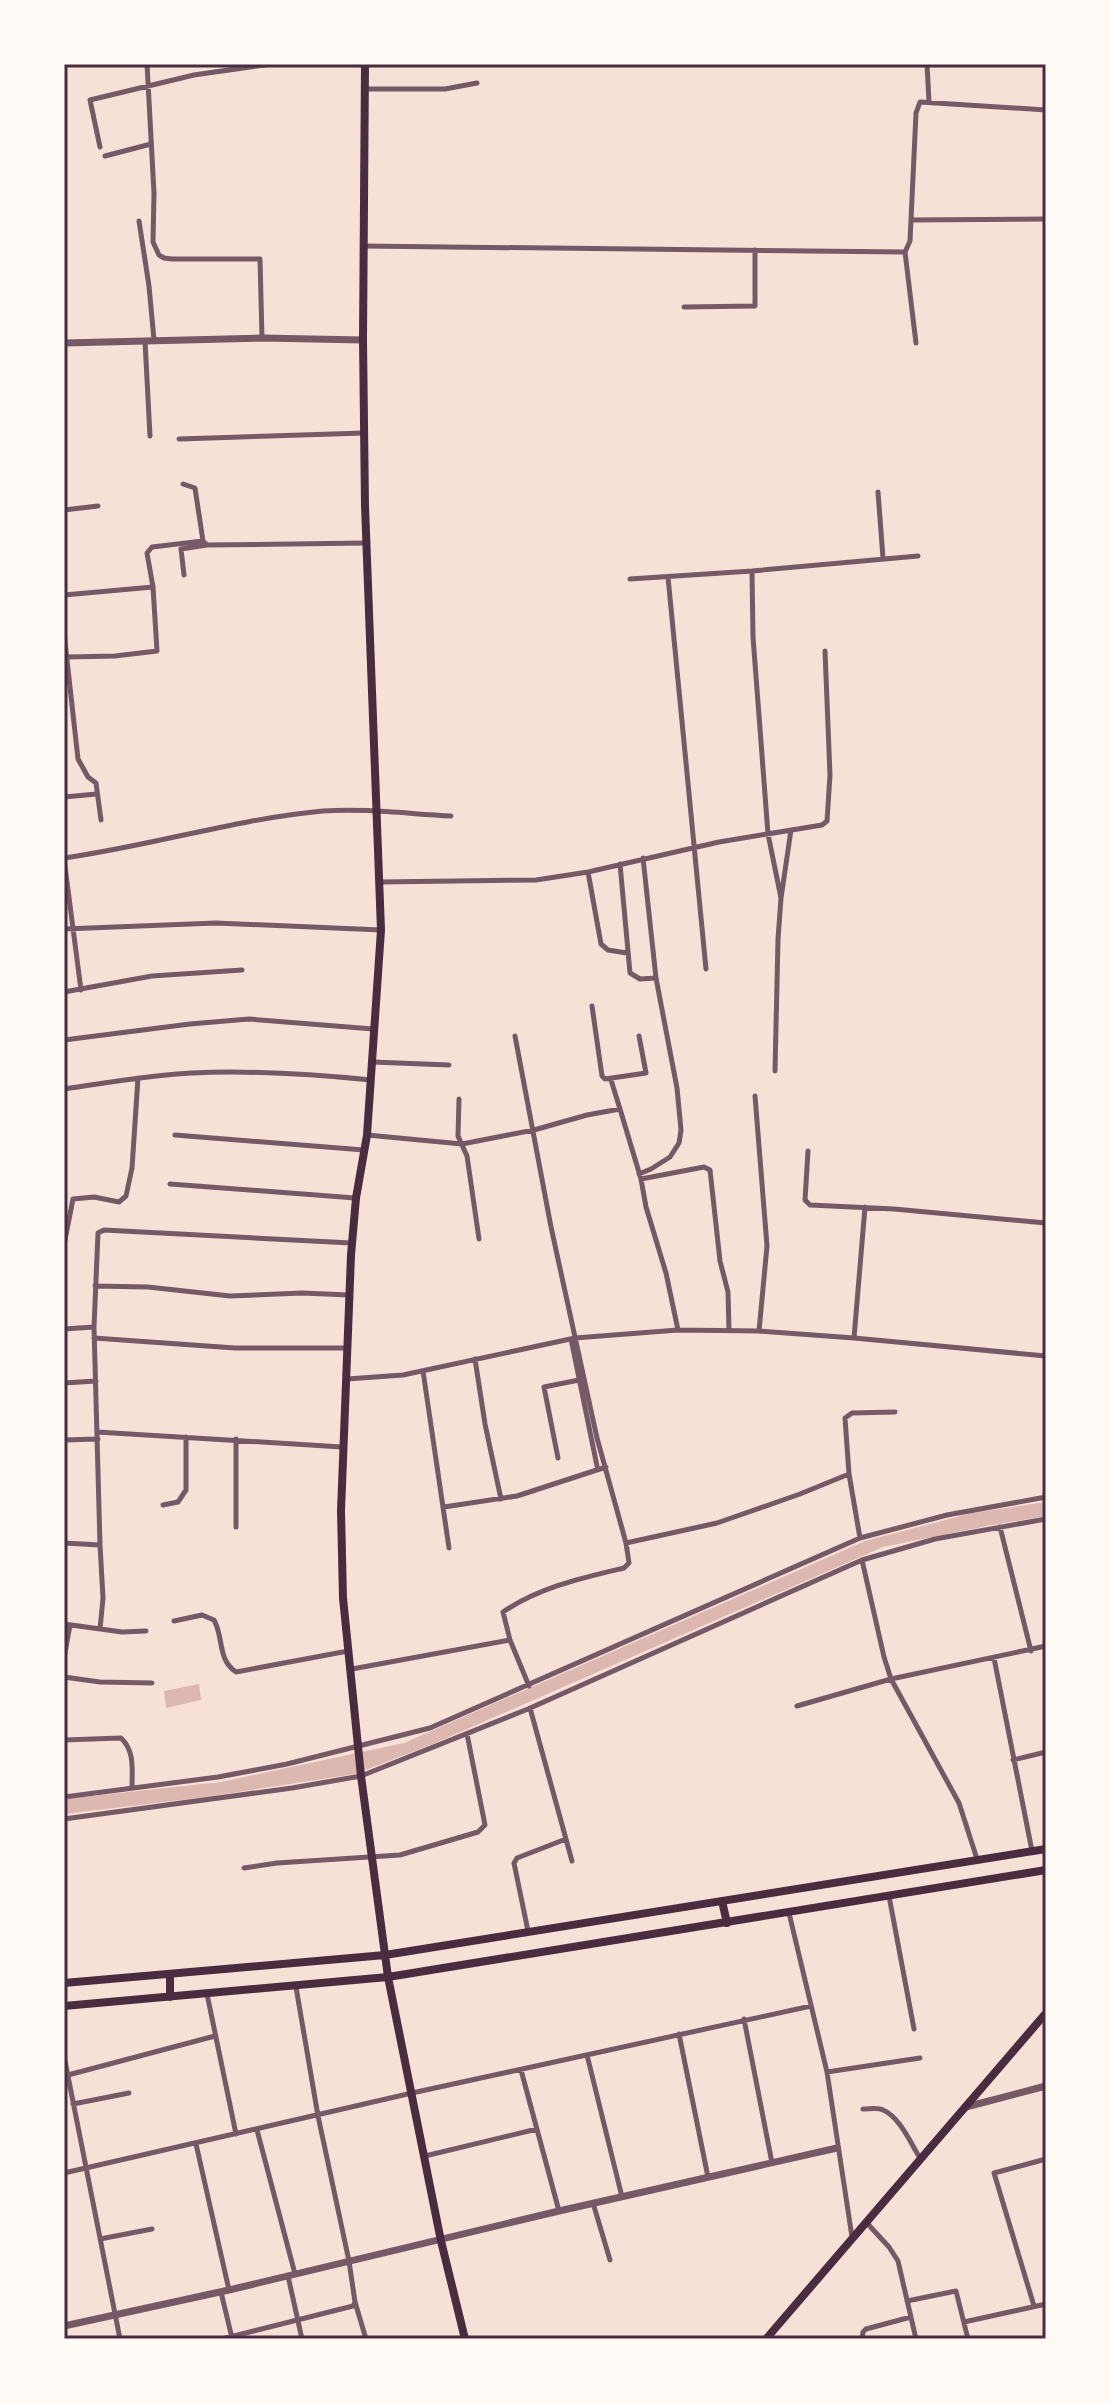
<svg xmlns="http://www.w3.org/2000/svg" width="1110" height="2403" font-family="Helvetica,sans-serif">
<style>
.water{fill:#dcb8b0}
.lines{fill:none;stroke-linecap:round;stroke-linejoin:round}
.minor{stroke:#755966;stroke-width:5}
.tertiary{stroke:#755966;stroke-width:7}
.secondary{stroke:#4a2c40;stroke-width:8}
.primary{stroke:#4a2c40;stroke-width:8}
.neatline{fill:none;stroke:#4a2c40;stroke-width:3}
</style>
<rect width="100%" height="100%" fill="#f7e1d7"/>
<path class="water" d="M 1046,1502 L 1046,1516 L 987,1526 L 883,1547 L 433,1744 L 355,1774 L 198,1798 L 64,1814 L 64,1799 L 221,1782 L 404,1743 L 865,1541 L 972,1513 Z
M 199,1684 L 201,1700 L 166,1708 L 164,1691 Z"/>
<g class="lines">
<path class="minor" d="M 147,64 L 154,193 L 153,242 L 159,255 L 164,258 L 172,259 L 260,259 L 262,338
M 347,64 L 365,65
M 927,64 L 929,102
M 365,89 L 445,89 L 477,83
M 100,147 L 90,100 L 194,75 L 271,64
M 105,156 L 151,144
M 911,220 L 916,113 L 920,102 L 1046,110
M 139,221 L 149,286 L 154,340
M 363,246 L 905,252
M 684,307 L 755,306 L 755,250
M 145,341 L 150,436
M 916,343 L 905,252 L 910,241 L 911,220 L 1046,219
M 179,439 L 364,433
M 183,484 L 195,488 L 203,541
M 878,492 L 883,558
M 64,510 L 98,506
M 752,571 L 753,637 L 768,834 L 781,898
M 184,575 L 181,549 L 207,545
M 668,577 L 706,969
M 630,579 L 752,571 L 918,556
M 64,595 L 153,587
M 64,633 L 78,759 L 88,777 L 96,783 L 101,820
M 67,657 L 115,656 L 157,651 L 153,587 L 147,553 L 152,547 L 203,541 L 207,545 L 366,543
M 64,797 L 97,794
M 64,858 C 151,846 235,819 323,811 C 365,808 409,814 451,816
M 64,859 L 81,990
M 620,864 L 630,973 L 640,979 L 656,978
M 588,872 L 601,944 L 608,950 L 627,953
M 380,882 L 536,880 L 588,872 L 719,842 L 822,825 L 827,821 L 830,775 L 825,651
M 64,929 L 216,923 L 381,930
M 64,992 L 152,976 L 242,970
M 592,1006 L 602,1076 L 605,1079 L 646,1073 L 639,1036
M 515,1036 L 551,1227 L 597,1438 L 626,1543 L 629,1563 L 624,1568 C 582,1578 540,1587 503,1612 L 510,1640 L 529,1686
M 64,1040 L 190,1024 L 249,1019 L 373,1029
M 372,1062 L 449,1065
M 775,1071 L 778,939 L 781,898 L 791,830
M 611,1080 L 620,1109
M 64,1089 C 107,1083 149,1075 192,1073 C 252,1070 311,1074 371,1080
M 755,1096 L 767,1246 L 759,1331
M 459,1099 L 458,1136 L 467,1156 L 479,1239
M 175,1135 L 364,1150
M 367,1135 L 462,1144 L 534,1130 L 587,1115 L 620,1109 L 641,1179 L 646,1207 L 666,1273 L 678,1330
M 808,1151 L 805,1200 L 810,1205 L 894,1209 L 1046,1223
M 639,1174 L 651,1169 L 670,1157 L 679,1143 L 681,1130 L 677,1088 L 656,978 L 643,858
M 641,1179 L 704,1167 L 710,1170 L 720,1261 L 728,1292 L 729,1331
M 170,1184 L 355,1198
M 64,1245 L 73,1199 L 94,1197 L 119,1202 L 126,1196 L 132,1168 L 138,1078
M 95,1286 L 148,1287 L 230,1296 L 302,1293 L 349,1295
M 64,1329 L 94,1327
M 94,1338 L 235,1348 L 347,1348
M 854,1338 L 865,1207
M 571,1339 L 597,1466
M 475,1359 L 485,1424 L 501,1499
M 423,1371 L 449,1548
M 347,1379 L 403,1375 L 575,1338 L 678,1330 L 759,1331 L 854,1338 L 1046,1356
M 64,1383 L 96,1381
M 895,1412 L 852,1413 L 845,1418 L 849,1474 L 860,1538 L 947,1515 L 1046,1497
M 97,1432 L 342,1447
M 64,1440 L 98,1439
M 558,1458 L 544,1387 L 579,1380
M 163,1505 L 178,1502 L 186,1490 L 186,1437
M 444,1507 L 517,1496 L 606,1467
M 236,1527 L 236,1439
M 1000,1527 L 1031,1651
M 64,1543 L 100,1545 L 94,1327 L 98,1233 L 104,1230 L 351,1243
M 626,1543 L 717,1523 L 800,1494 L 849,1474
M 100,1545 L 103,1598 L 100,1629
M 862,1560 L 884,1657 L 891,1679 L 959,1803 L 977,1859
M 174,1621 L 202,1615 L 214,1620 C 224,1638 217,1659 236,1672 L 348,1651
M 64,1624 L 122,1632 L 146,1631
M 64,1658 L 70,1625
M 994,1658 L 1032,1851
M 352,1669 L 510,1640
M 64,1677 L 100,1682 L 152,1683
M 797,1706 L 891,1679 L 1046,1646
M 530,1708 L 572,1861
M 64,1740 L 121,1738 C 135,1751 132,1770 132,1788
M 1013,1760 L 1046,1752
M 64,1797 L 218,1777 L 287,1764 L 430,1728 L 860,1538
M 64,1819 L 292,1788 L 361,1776 L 528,1709 L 862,1560 L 935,1539 L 1046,1519
M 244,1868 L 277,1863 L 400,1855 L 478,1832 L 485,1825 L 467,1734
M 889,1896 L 914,2029
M 789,1913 L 827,2072 L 852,2237
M 528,1931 L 514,1863 L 517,1858 L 566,1839
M 207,1994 L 236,2134
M 744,2019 L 772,2163
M 679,2034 L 708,2177
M 587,2055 L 622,2197
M 64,2056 L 120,2339
M 521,2070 L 559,2211
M 827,2072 L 920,2058
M 68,2075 L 215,2036
M 73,2104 L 129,2093
M 863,2109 C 870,2109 878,2107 883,2110 C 900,2117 911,2144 920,2158
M 257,2130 L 295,2274
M 196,2144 L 229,2290
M 425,2156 L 537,2129
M 64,2173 L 412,2093 L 811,2006
M 593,2203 L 610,2260
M 866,2222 L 889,2247 L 898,2261 L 916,2339
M 100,2239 L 152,2229
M 288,2276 L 302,2339
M 221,2292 L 232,2338
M 907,2301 L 956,2291 L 968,2339
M 355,2302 L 366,2339
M 1034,2306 L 994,2173 L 1046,2159
M 964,2322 L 1046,2304
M 222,2339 L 353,2306 L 355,2302 L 349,2261 L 318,2116 L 296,1987
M 862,2339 L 863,2332 L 866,2329 L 911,2317"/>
<path class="tertiary" d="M 64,343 L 262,338 L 363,340
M 966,2107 L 1046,2086
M 64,2326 L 229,2290 L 559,2211 L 837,2148"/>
<path class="secondary" d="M 365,64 L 363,340 L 365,506 L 381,930 L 367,1135 L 356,1198 L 351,1255 L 341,1511 L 343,1598 L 361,1776 L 388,1977 L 441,2241 L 465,2339
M 722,1901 L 727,1923
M 170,1974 L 170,1997
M 64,1983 L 385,1955 L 1046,1849
M 64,2006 L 388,1977 L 1046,1870"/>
<path class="primary" d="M 766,2339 L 1046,2013"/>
</g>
<rect width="1110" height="2403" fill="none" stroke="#fffaf5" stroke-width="132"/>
<rect x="66" y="66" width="978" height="2271" class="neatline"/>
</svg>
